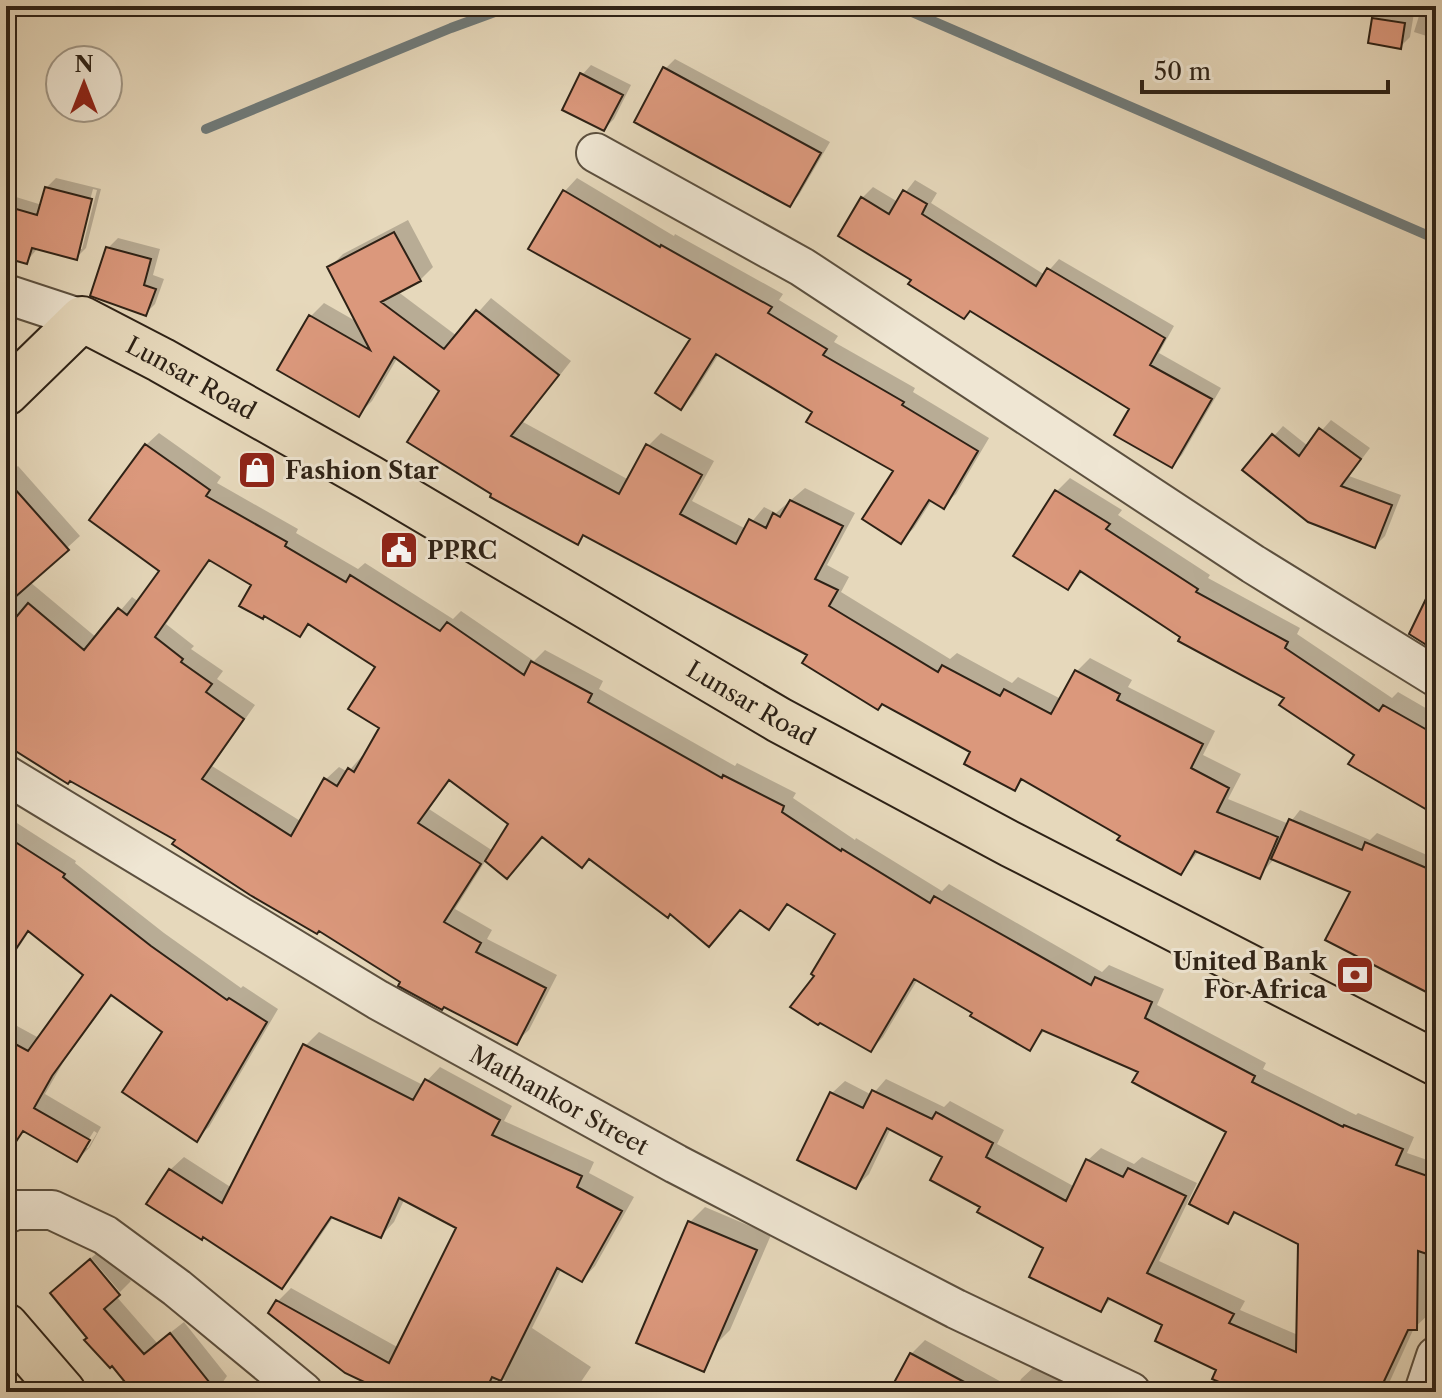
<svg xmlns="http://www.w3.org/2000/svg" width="1442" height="1398" font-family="'Libre Caslon Text',serif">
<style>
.shadow{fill:#0003;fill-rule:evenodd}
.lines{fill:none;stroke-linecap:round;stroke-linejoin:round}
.stream{stroke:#707b7a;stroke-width:10}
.building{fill:#db987c;stroke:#2e2216;stroke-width:2;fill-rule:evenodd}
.street-casing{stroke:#5c503f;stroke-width:42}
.primary-casing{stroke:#2e2216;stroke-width:48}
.street{stroke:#efe6d3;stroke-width:38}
.primary{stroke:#e6d8bb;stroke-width:44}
.labels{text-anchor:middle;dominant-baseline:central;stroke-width:6;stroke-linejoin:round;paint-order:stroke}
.street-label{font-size:24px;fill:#2e2216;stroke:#efe6d3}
.poi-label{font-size:24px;font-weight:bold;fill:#2e2216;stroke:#efe6d3;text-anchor:start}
</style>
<rect width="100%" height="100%" fill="#e6d8bb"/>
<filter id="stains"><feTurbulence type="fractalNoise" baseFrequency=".0025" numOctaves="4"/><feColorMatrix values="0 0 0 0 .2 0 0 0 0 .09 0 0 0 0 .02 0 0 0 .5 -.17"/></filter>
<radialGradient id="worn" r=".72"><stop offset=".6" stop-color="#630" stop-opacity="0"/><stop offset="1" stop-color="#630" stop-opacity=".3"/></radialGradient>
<path class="shadow" d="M 1422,6 L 1436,6 L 1436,39 L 1414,32 Z
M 1384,9 L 1414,13 L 1410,37 L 1400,47 L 1374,19 Z
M 675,59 L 830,142 L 799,195 L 790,205 L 665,69 Z
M 591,65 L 631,85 L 614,119 L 604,129 L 582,75 Z
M 56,178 L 101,189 L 86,248 L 76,258 L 38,248 L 26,262 L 6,256 L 6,207 L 16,197 L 42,205 L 46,188 ZM 93,189 L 97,190 L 82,249 L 77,249 Z
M 577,178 L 674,236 L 675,234 L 783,294 L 779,300 L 838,336 L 834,342 L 915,388 L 913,392 L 989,438 L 956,494 L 943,506 L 932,500 L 914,528 L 901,541 L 896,471 L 814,412 L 719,354 L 693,395 L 681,407 L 693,338 L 565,191 Z
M 915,180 L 937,193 L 931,203 L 1045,275 L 1059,259 L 1174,326 L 1159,353 L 1221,388 L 1182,455 L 1172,466 L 1132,408 L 971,309 L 914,279 L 862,198 L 873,187 L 898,202 Z
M 408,220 L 433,267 L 420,280 L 397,291 L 457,336 L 491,298 L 571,361 L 523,422 L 629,480 L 648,446 L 661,433 L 714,461 L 692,501 L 746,529 L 764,507 L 776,513 L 805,488 L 855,513 L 827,565 L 849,577 L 841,592 L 950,659 L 957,653 L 1012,683 L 1018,677 L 1061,699 L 1077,671 L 1090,658 L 1132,680 L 1128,687 L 1215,731 L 1203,755 L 1241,774 L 1228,799 L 1289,824 L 1300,810 L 1370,840 L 1377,833 L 1436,859 L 1436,1003 L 1428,999 L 1432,993 L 1352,891 L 1275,858 L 1259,876 L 1199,851 L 1181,873 L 1024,779 L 1015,788 L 973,751 L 810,654 L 585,534 L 577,542 L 442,390 L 398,357 L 372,401 L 359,414 L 311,316 L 324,303 L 359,323 L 330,267 L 343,254 Z
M 118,238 L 160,249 L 153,275 L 164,279 L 155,304 L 145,314 L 108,248 Z
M 1331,420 L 1370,448 L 1349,476 L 1401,495 L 1385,536 L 1375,546 L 1274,436 L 1283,426 L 1308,446 Z
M 159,433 L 221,477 L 217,483 L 298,529 L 296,533 L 358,569 L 365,563 L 453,619 L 461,611 L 534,661 L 545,650 L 603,681 L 599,689 L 735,766 L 737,763 L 796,793 L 793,798 L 855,840 L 856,838 L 942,891 L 949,884 L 1102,972 L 1109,965 L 1164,989 L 1157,1005 L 1266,1063 L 1263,1069 L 1356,1115 L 1358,1113 L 1414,1137 L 1407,1153 L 1436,1163 L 1436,1246 L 1429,1252 L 1428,1315 L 1414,1328 L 1385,1392 L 1247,1392 L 1165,1324 L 1112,1298 L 1101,1310 L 1045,1247 L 982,1206 L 945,1156 L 891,1128 L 869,1174 L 856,1187 L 832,1093 L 845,1081 L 872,1095 L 886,1079 L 944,1107 L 950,1101 L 1004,1130 L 997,1144 L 1075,1187 L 1088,1160 L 1101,1148 L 1134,1164 L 1142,1157 L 1197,1183 L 1159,1261 L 1245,1301 L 1240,1310 L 1298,1335 L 1300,1243 L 1238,1211 L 1228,1221 L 1229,1131 L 1141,1071 L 1046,1029 L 1029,1048 L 918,979 L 883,1037 L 871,1050 L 817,975 L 838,933 L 790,903 L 769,927 L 741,908 L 671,912 L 590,858 L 543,835 L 486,860 L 455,909 L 492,930 L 487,939 L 557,975 L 529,1030 L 516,1042 L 403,981 L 178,839 L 6,743 L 6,476 L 18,466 L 80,536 L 30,582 L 97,638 L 132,597 L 139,602 L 162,570 L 146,445 ZM 211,559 L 254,584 L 299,635 L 310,624 L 378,666 L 382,728 L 364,758 L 362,756 L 348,772 L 339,767 L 326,779 L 302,822 L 212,766 L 255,705 L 217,679 L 223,671 L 191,649 L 194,646 L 166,624 ZM 451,779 L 511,823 L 493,851 L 429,809 Z
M 1070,478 L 1122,510 L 1118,515 L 1210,575 L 1208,578 L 1300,628 L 1297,634 L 1392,698 L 1398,692 L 1436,714 L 1436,803 L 1356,754 L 1286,697 L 1183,636 L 1083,571 L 1068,588 L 1057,491 Z
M 6,816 L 76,861 L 75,863 L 164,933 L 241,988 L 243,986 L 278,1009 L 209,1127 L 196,1139 L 165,1032 L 113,994 L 64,1061 L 45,1094 L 101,1127 L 90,1147 L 77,1160 L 25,1130 L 6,1155 L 6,1020 L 39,1038 L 86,975 L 30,930 L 6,967 ZM 94,1131 L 97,1133 L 88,1148 L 83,1148 Z
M 319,1032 L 423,1085 L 440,1067 L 512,1106 L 504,1121 L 594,1162 L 589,1173 L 634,1197 L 595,1266 L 582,1280 L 562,1268 L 532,1328 L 591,1367 L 574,1392 L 528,1392 L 498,1377 L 491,1392 L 389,1392 L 278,1301 L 291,1288 L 399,1348 L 458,1227 L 405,1198 L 394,1222 L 381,1236 L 334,1216 L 295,1273 L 282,1286 L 170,1170 L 184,1157 L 232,1188 L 305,1046 Z
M 705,1207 L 771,1235 L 730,1330 L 715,1345 L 690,1222 Z
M 103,1248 L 131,1281 L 120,1292 L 91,1258 Z
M 52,1293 L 116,1296 L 157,1343 L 184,1322 L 227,1376 L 216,1392 L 135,1392 Z
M 925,1340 L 1016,1390 L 1021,1379 L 1035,1366 L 1092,1392 L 891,1392 L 911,1354 Z"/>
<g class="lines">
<path class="stream" d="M 898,6 L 1436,239
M 206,129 L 451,28 L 511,6"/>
</g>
<path class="building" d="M 1372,18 L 1405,23 L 1401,49 L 1368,43 Z
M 663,67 L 821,153 L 790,207 L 634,122 Z
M 580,73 L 623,95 L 604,131 L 562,110 Z
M 45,187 L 92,199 L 77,260 L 32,248 L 27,264 L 6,258 L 6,206 L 37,215 Z
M 563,190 L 660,247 L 661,245 L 772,307 L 768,313 L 827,349 L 823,355 L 904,402 L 902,405 L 978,451 L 944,509 L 929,500 L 901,544 L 862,519 L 893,471 L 806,422 L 812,412 L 716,354 L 681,410 L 655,393 L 690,339 L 528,249 Z
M 903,190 L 927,204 L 922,214 L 1036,286 L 1047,268 L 1165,338 L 1150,365 L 1212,399 L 1172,468 L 1114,435 L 1129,409 L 970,311 L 964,319 L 908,284 L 911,280 L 838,236 L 861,197 L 889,214 Z
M 394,232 L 421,281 L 381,302 L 444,349 L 476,310 L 559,375 L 511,436 L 619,494 L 646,444 L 702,475 L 680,514 L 736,544 L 749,519 L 766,528 L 773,513 L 780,517 L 790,500 L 843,526 L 815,579 L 838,590 L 829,606 L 938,672 L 942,665 L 1000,696 L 1004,689 L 1051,714 L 1075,670 L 1120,694 L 1117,700 L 1203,744 L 1191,768 L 1229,788 L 1217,812 L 1278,837 L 1260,879 L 1195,851 L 1181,875 L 1117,840 L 1120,836 L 1021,779 L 1015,791 L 964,764 L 970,752 L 882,704 L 878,710 L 802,663 L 807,655 L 583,535 L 578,545 L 490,497 L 491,494 L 407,442 L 439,391 L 394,357 L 359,417 L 277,370 L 309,315 L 370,350 L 327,267 Z
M 106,247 L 151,259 L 144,285 L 156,289 L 146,316 L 90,296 Z
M 1319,428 L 1361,459 L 1341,486 L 1392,505 L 1375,548 L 1308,522 L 1242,470 L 1272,434 L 1299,456 Z
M 145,444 L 210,490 L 206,496 L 287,542 L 285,546 L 346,582 L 350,575 L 440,631 L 447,622 L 524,675 L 531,661 L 592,694 L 588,702 L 722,778 L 723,775 L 784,806 L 782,812 L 841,851 L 842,849 L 930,903 L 934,896 L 1091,985 L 1095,977 L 1152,1002 L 1145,1018 L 1255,1076 L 1252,1082 L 1343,1127 L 1344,1125 L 1403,1149 L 1396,1165 L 1436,1179 L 1436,1236 L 1430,1255 L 1418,1251 L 1417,1330 L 1408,1330 L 1379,1392 L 1242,1392 L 1212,1379 L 1216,1370 L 1155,1341 L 1162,1325 L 1108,1298 L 1101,1312 L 1029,1277 L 1043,1248 L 977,1212 L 980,1207 L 930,1180 L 942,1157 L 887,1128 L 856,1189 L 797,1160 L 830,1092 L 863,1108 L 872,1090 L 932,1119 L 936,1112 L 993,1143 L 986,1157 L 1066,1201 L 1086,1159 L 1123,1177 L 1128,1168 L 1186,1196 L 1147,1273 L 1234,1314 L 1229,1323 L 1296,1352 L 1298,1244 L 1234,1212 L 1228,1224 L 1189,1204 L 1226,1132 L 1132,1082 L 1138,1072 L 1042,1030 L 1030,1051 L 970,1016 L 972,1013 L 914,979 L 871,1052 L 820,1023 L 818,1025 L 790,1007 L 814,976 L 811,974 L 835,934 L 787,904 L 769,930 L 740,910 L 709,947 L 670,914 L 668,918 L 589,859 L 582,868 L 542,837 L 507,879 L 485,861 L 508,824 L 449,780 L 418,823 L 481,864 L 444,922 L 481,943 L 476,952 L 546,988 L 517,1045 L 444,1007 L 442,1010 L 398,986 L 400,982 L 319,931 L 317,934 L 250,895 L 172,844 L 175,840 L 70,781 L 68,784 L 6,745 L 6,629 L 28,603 L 84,650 L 118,608 L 127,615 L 159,571 L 89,520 ZM 209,560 L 251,585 L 239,606 L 263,619 L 264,616 L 300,637 L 308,624 L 375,667 L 348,709 L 379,728 L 354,772 L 348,768 L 337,786 L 324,778 L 291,836 L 202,779 L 244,719 L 206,692 L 212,684 L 181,662 L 183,659 L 155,637 Z
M 6,479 L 69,550 L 6,605 Z
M 1055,490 L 1110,524 L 1106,529 L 1198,589 L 1196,592 L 1288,642 L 1285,648 L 1379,711 L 1383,705 L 1436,735 L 1436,815 L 1348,764 L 1354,755 L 1279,705 L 1284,698 L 1178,641 L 1180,637 L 1080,571 L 1068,590 L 1013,556 Z
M 1436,578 L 1436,651 L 1409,634 Z
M 1289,819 L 1362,850 L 1365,842 L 1436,872 L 1436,997 L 1325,940 L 1350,892 L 1271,859 Z
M 6,836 L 65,874 L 63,877 L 151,946 L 227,1000 L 229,998 L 267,1022 L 197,1142 L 122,1092 L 162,1032 L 111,995 L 52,1076 L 34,1108 L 90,1140 L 77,1162 L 23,1131 L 6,1157 L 6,1039 L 28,1051 L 83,975 L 28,931 L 6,964 Z
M 303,1044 L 413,1100 L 425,1079 L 500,1120 L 492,1135 L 582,1176 L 577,1187 L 622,1211 L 582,1282 L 557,1268 L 501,1381 L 492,1377 L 485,1392 L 375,1392 L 377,1388 L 345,1373 L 268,1313 L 276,1300 L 389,1363 L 456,1228 L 399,1198 L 381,1238 L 331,1217 L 282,1289 L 203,1237 L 202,1240 L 146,1204 L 169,1169 L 222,1203 Z
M 688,1221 L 757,1250 L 704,1372 L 636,1343 Z
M 90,1259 L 120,1295 L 104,1309 L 144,1354 L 170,1333 L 217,1392 L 133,1392 L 112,1366 L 110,1368 L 84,1340 L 87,1338 L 50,1293 Z
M 910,1353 L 983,1392 L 889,1392 Z"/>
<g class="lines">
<g class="street-casing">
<g id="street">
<path d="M 596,153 L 802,267 L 1253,564 L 1436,677"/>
<path d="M 6,294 L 82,319"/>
<path id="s1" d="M 6,775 L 378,1000 L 676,1164 L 956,1309 L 1131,1392"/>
<path d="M 6,1214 L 16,1210 L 52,1210 L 105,1235 L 177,1288 L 303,1392"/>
<path d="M 1424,1392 L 1436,1356"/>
</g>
</g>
<g class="primary-casing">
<g id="primary">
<path id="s2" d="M 6,393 L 82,319 L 161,360 L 370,478 L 779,720 L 1012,845 L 1436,1063"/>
<path d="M 6,1326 L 63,1392"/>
</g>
</g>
<use href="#street" class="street"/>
<use href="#primary" class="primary"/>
</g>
<defs>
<g id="shop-square" transform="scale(2)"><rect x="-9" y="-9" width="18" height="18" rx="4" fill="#8f2418" stroke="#efe6d3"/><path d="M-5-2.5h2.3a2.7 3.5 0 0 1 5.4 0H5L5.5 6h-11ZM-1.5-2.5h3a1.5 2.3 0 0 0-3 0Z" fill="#fff"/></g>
<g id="civic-square" transform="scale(2)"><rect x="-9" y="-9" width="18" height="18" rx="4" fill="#8f2418" stroke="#efe6d3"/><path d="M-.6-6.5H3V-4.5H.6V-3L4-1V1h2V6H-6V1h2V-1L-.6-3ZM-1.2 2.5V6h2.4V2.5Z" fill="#fff"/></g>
<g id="bank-square" transform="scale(2)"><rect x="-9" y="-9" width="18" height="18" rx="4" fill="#8f2418" stroke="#efe6d3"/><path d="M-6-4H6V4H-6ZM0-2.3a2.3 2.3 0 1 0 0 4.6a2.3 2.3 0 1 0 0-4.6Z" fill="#fff"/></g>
</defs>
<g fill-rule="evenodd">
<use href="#shop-square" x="257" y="470"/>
<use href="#civic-square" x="399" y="550"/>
<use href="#bank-square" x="1355" y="975"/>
</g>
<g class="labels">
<g class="street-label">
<text stroke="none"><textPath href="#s2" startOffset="230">Lunsar Road</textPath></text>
<text stroke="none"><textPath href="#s2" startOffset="878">Lunsar Road</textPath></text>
<text stroke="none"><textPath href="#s1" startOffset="642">Mathankor Street</textPath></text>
</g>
<g class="poi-label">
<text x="285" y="470">Fashion Star</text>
<text x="427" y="550">PPRC</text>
<text x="1327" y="961" text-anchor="end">United Bank<tspan x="1327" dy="28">For Africa</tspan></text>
</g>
</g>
<rect width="1442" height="1398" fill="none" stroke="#e6d8bb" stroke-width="32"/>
<rect x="8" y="8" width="1426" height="1382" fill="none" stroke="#2e2216" stroke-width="4"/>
<rect x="16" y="16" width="1410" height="1366" fill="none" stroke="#2e2216" stroke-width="2"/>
<g transform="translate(84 84)"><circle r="38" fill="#efe6d3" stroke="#a29887" stroke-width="2"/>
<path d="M0-6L14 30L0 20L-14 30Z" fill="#8f2418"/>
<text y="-12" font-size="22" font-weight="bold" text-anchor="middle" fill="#2e2216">N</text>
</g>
<path d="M1142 80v12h246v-12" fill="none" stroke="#2e2216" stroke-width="4"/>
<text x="1154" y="80" font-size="24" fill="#2e2216" stroke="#efe6d3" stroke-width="6" paint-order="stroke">50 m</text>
<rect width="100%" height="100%" filter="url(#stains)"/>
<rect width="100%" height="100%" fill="url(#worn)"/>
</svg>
